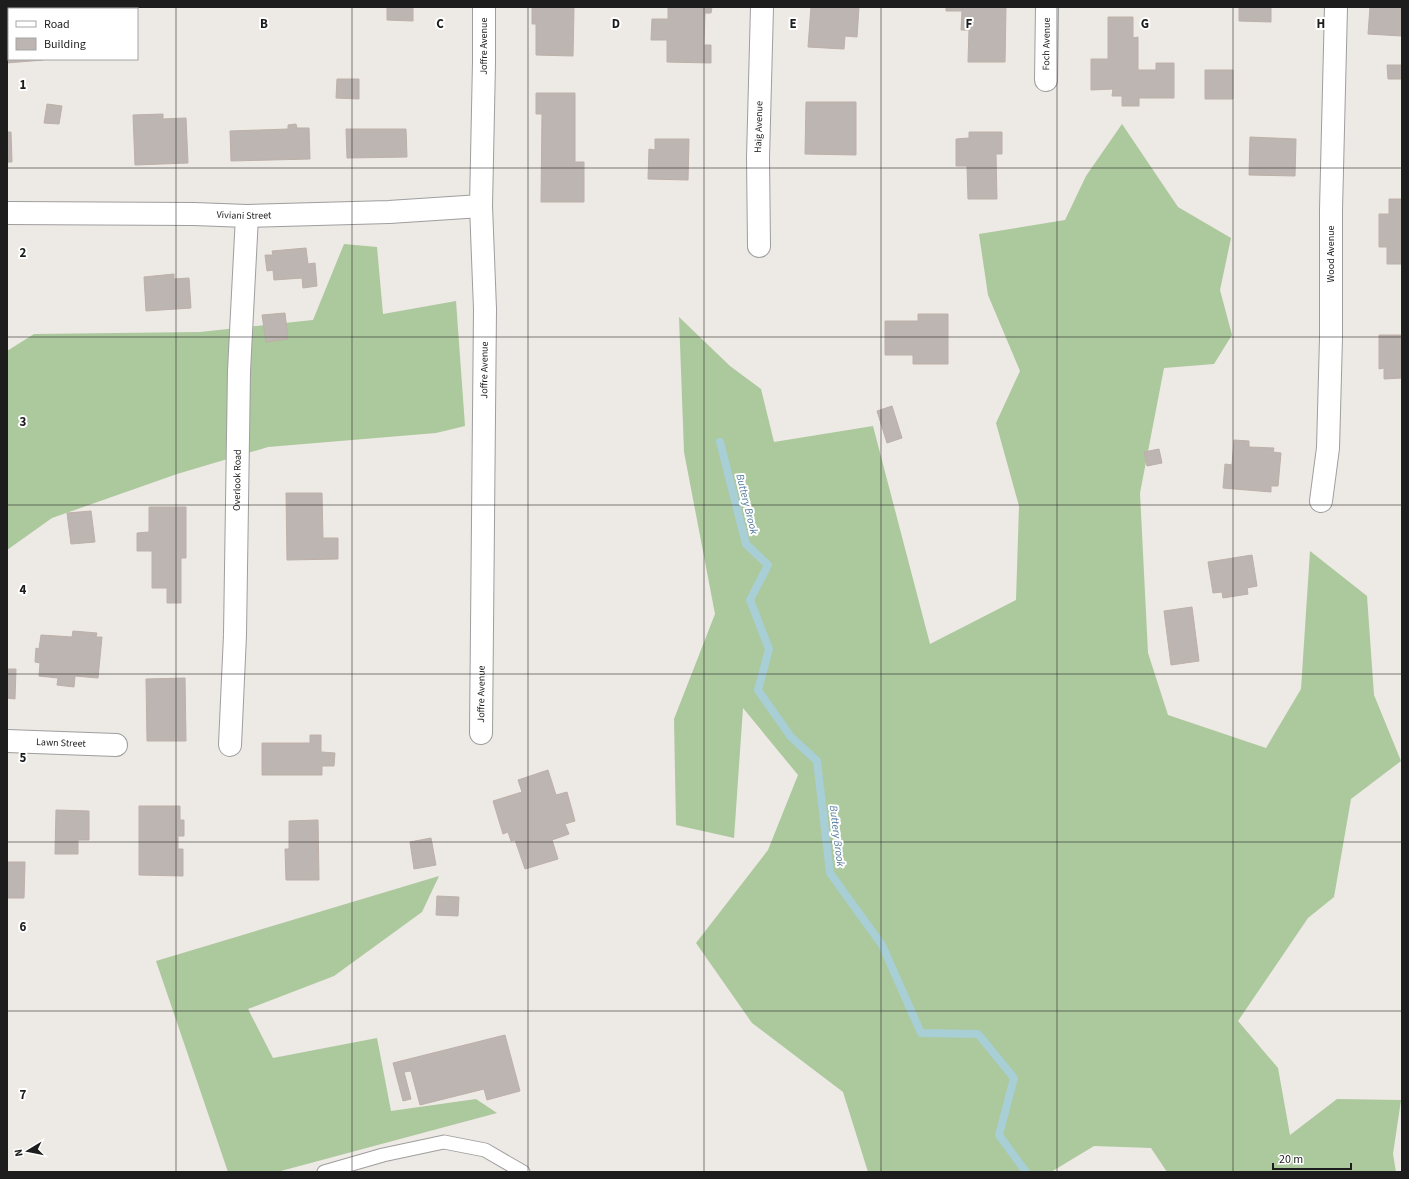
<svg xmlns="http://www.w3.org/2000/svg" width="1409" height="1179" font-family="'Source Sans 3',sans-serif">
<style>
.forest{fill:#acc89d}
.lines{fill:none;stroke-linecap:round;stroke-linejoin:round}
.stream{stroke:#a8ced6;stroke-width:8}
.building{fill:#bdb5b1;stroke:#bdb0a8}
.lane-casing{stroke:#9e9e9e;stroke-width:15}
.street-casing{stroke:#9e9e9e;stroke-width:24}
.lane{stroke:#fff;stroke-width:13}
.street{stroke:#fff;stroke-width:22}
.grid{fill:none;stroke:#1d1d1d;stroke-width:1;stroke-opacity:0.55}
.labels{text-anchor:middle;dominant-baseline:central;stroke-width:4;stroke-linejoin:round;paint-order:stroke}
.street-label{font-size:10px;fill:#1d1d1d;stroke:#fff}
.water-label{font-size:11px;font-style:italic;fill:#517a9b;stroke:#fff}
.grid-label{font-size:13px;text-anchor:middle;font-weight:bold;fill:#1d1d1d;stroke:#fff;stroke-width:4;stroke-linejoin:round;paint-order:stroke}
</style>
<rect width="100%" height="100%" fill="#ede9e4"/>
<path class="forest" d="M 1122,124 L 1178,207 L 1231,238 L 1220,290 L 1232,335 L 1214,364 L 1164,368 L 1140,493 L 1148,653 L 1168,715 L 1266,748 L 1301,689 L 1310,551 L 1367,596 L 1374,695 L 1401,761 L 1351,799 L 1334,897 L 1308,918 L 1238,1021 L 1278,1068 L 1290,1135 L 1337,1099 L 1401,1100 L 1393,1154 L 1396,1172 L 1167,1172 L 1151,1148 L 1094,1146 L 1051,1172 L 868,1172 L 843,1092 L 752,1023 L 696,943 L 768,850 L 798,775 L 743,708 L 734,838 L 676,825 L 674,719 L 715,614 L 684,452 L 679,317 L 730,366 L 761,389 L 774,442 L 873,426 L 930,644 L 1016,600 L 1019,506 L 996,423 L 1020,371 L 988,295 L 979,234 L 1065,220 L 1086,176 Z
M 344,244 L 377,247 L 383,314 L 456,301 L 465,426 L 436,433 L 268,447 L 177,474 L 52,518 L 7,550 L 7,351 L 34,334 L 200,332 L 313,320 Z
M 439,876 L 422,912 L 334,976 L 248,1009 L 273,1058 L 377,1038 L 391,1111 L 476,1099 L 497,1113 L 277,1172 L 228,1172 L 156,961 Z"/>
<g class="lines">
<path class="stream" d="M 720,442 L 746,544 L 768,565 L 750,600 L 769,649 L 758,690 L 791,737 L 817,761 L 830,873 L 882,945 L 921,1033 L 978,1034 L 1014,1078 L 999,1135 L 1026,1172"/>
</g>
<path class="building" d="M 387,7 L 413,7 L 413,21 L 387,20 Z
M 532,7 L 574,7 L 573,56 L 536,55 L 536,24 L 532,24 Z
M 668,7 L 712,7 L 711,13 L 705,13 L 704,45 L 711,45 L 711,63 L 667,62 L 667,40 L 651,40 L 652,19 L 668,19 Z
M 811,7 L 859,7 L 857,37 L 845,36 L 844,49 L 808,47 Z
M 946,7 L 1006,7 L 1005,62 L 968,62 L 969,30 L 961,30 L 962,11 L 946,11 Z
M 1239,7 L 1271,7 L 1271,22 L 1239,21 Z
M 1370,7 L 1402,7 L 1402,36 L 1368,34 Z
M 7,17 L 9,17 L 9,59 L 43,60 L 7,63 Z
M 1108,17 L 1133,17 L 1133,38 L 1138,37 L 1138,70 L 1156,70 L 1156,63 L 1174,63 L 1174,98 L 1139,98 L 1139,106 L 1122,106 L 1122,96 L 1112,96 L 1113,89 L 1091,90 L 1091,59 L 1108,59 Z
M 1387,65 L 1402,65 L 1402,79 L 1388,79 Z
M 1205,70 L 1233,70 L 1233,99 L 1205,99 Z
M 337,79 L 359,79 L 359,99 L 336,98 Z
M 536,93 L 575,93 L 575,162 L 584,162 L 584,202 L 541,202 L 542,114 L 536,114 Z
M 806,102 L 856,102 L 856,155 L 805,154 Z
M 47,104 L 62,106 L 59,124 L 44,123 Z
M 163,114 L 163,119 L 186,118 L 188,163 L 135,165 L 133,115 Z
M 296,124 L 297,128 L 309,128 L 310,159 L 231,161 L 230,131 L 288,129 L 288,125 Z
M 346,129 L 406,129 L 407,157 L 347,158 Z
M 7,132 L 11,132 L 12,162 L 7,162 Z
M 969,132 L 1002,132 L 1002,154 L 996,154 L 997,199 L 968,199 L 967,166 L 956,166 L 956,139 L 969,138 Z
M 1250,137 L 1296,139 L 1295,176 L 1249,175 Z
M 655,139 L 689,139 L 688,180 L 648,179 L 649,149 L 655,150 Z
M 1389,199 L 1402,199 L 1402,264 L 1387,264 L 1387,247 L 1379,247 L 1379,214 L 1389,214 Z
M 306,248 L 308,264 L 315,263 L 317,286 L 303,288 L 302,278 L 274,280 L 273,270 L 267,271 L 265,255 L 273,255 L 272,251 Z
M 174,274 L 174,279 L 189,278 L 191,308 L 146,311 L 144,277 Z
M 285,313 L 288,339 L 266,342 L 262,315 Z
M 918,314 L 948,314 L 948,364 L 913,364 L 913,355 L 885,355 L 885,321 L 918,321 Z
M 1379,335 L 1402,335 L 1402,378 L 1384,379 L 1384,368 L 1379,369 Z
M 892,406 L 902,438 L 887,443 L 877,411 Z
M 1234,440 L 1249,441 L 1249,447 L 1274,448 L 1273,452 L 1281,453 L 1278,486 L 1271,486 L 1271,492 L 1223,488 L 1225,464 L 1232,465 Z
M 1159,449 L 1162,463 L 1147,466 L 1144,452 Z
M 286,493 L 322,493 L 323,538 L 338,538 L 338,559 L 287,560 Z
M 149,507 L 186,507 L 186,558 L 181,558 L 181,603 L 167,603 L 167,588 L 152,588 L 152,551 L 137,551 L 137,533 L 149,532 Z
M 91,511 L 95,542 L 71,544 L 67,513 Z
M 1252,555 L 1257,586 L 1247,588 L 1248,594 L 1223,598 L 1222,592 L 1213,593 L 1208,562 Z
M 1192,607 L 1199,661 L 1171,665 L 1164,611 Z
M 73,631 L 97,633 L 96,637 L 102,637 L 98,678 L 75,676 L 74,687 L 57,685 L 58,678 L 39,676 L 40,663 L 35,662 L 36,648 L 39,649 L 41,635 L 72,637 Z
M 7,669 L 16,669 L 15,699 L 7,698 Z
M 185,678 L 186,741 L 147,741 L 146,679 Z
M 310,735 L 321,735 L 321,752 L 335,753 L 334,766 L 322,766 L 322,775 L 262,775 L 262,743 L 310,743 Z
M 548,770 L 556,795 L 567,792 L 575,821 L 565,824 L 569,834 L 552,840 L 558,859 L 525,869 L 515,840 L 511,841 L 508,832 L 503,834 L 493,801 L 522,792 L 518,780 Z
M 139,806 L 180,806 L 180,820 L 184,820 L 184,836 L 178,836 L 178,849 L 183,849 L 183,876 L 139,875 Z
M 56,810 L 89,811 L 89,840 L 78,840 L 78,854 L 55,854 Z
M 318,820 L 319,880 L 286,880 L 285,849 L 289,849 L 289,821 Z
M 431,838 L 436,865 L 414,869 L 410,842 Z
M 7,862 L 25,862 L 24,898 L 7,898 Z
M 437,896 L 459,897 L 458,916 L 436,915 Z
M 505,1035 L 520,1091 L 487,1100 L 484,1089 L 420,1105 L 411,1071 L 404,1072 L 411,1099 L 403,1101 L 393,1063 Z"/>
<g class="lines">
<g class="lane-casing">
<path id="lane" d="M 324,1172 L 383,1155 L 444,1142 L 485,1150 L 523,1172"/>
</g>
<g class="street-casing">
<g id="street">
<path id="s1" d="M 1046,80 L 1047,7"/>
<path id="s2" d="M 7,213 L 194,214 L 247,216 L 389,212 L 481,206"/>
<path id="s3" d="M 759,246 L 758,158 L 762,7"/>
<path d="M 1321,501 L 1328,448 L 1331,338 L 1331,210 L 1336,7"/>
<path id="s4" d="M 481,733 L 485,309 L 481,206 L 484,62 L 484,7"/>
<path id="s5" d="M 7,741 L 116,745"/>
<path id="s6" d="M 230,745 L 235,635 L 239,371 L 247,216"/>
</g>
</g>
<use href="#lane" class="lane"/>
<use href="#street" class="street"/>
</g>
<path class="grid" d="M 176,7 L 176,1172M 352,7 L 352,1172M 528,7 L 528,1172M 704,7 L 704,1172M 881,7 L 881,1172M 1057,7 L 1057,1172M 1233,7 L 1233,1172M 7,168 L 1402,168M 7,337 L 1402,337M 7,505 L 1402,505M 7,674 L 1402,674M 7,842 L 1402,842M 7,1011 L 1402,1011"/>
<g class="labels">
<g class="street-label">
<text stroke="none"><textPath href="#s1" startOffset="36">Foch Avenue</textPath></text>
<text stroke="none"><textPath href="#s4" startOffset="687">Joffre Avenue</textPath></text>
<text stroke="none"><textPath href="#s3" startOffset="119">Haig Avenue</textPath></text>
<text stroke="none"><textPath href="#s2" startOffset="237">Viviani Street</textPath></text>
<text transform="translate(1331 254) rotate(-90)">Wood Avenue</text>
<text stroke="none"><textPath href="#s4" startOffset="363">Joffre Avenue</textPath></text>
<text stroke="none"><textPath href="#s6" startOffset="265">Overlook Road</textPath></text>
<text stroke="none"><textPath href="#s4" startOffset="39">Joffre Avenue</textPath></text>
<text stroke="none"><textPath href="#s5" startOffset="54">Lawn Street</textPath></text>
</g>
<g class="water-label">
<text transform="translate(747 504) rotate(76)">Buttery Brook</text>
<text transform="translate(837 836) rotate(83)">Buttery Brook</text>
</g>
</g>
<g class="grid-label">
<text x="264" y="28">B</text>
<text x="440" y="28">C</text>
<text x="616" y="28">D</text>
<text x="793" y="28">E</text>
<text x="969" y="28">F</text>
<text x="1145" y="28">G</text>
<text x="1321" y="28">H</text>
<text x="23" y="89">1</text>
<text x="23" y="257">2</text>
<text x="23" y="426">3</text>
<text x="23" y="594">4</text>
<text x="23" y="762">5</text>
<text x="23" y="931">6</text>
<text x="23" y="1099">7</text>
</g>
<rect width="1409" height="1179" fill="none" stroke="#1d1d1d" stroke-width="16"/>
<rect x="8" y="8" width="130" height="52" fill="#ffffff" stroke="#a5a5a5"/>
<rect x="16" y="21" width="20" height="6" fill="#ffffff" stroke="#a5a5a5"/>
<text x="44" y="28" font-size="12" fill="#1d1d1d">Road</text>
<rect x="16" y="38" width="20" height="12" fill="#bdb5b1" stroke="#a5a5a5"/>
<text x="44" y="48" font-size="12" fill="#1d1d1d">Building</text>
<g transform="translate(28 1151) rotate(260)" stroke="#ffffff" stroke-width="3" paint-order="stroke">
<path d="M0-3L7 15L0 10L-7 15Z" fill="#1d1d1d"/>
<text y="-6" font-size="11" font-weight="bold" text-anchor="middle" fill="#1d1d1d">N</text>
</g>
<path d="M1273 1163v6h78v-6" fill="none" stroke="#1d1d1d" stroke-width="2"/>
<text x="1279" y="1163" font-size="12" fill="#1d1d1d" stroke="#ffffff" stroke-width="3" paint-order="stroke">20 m</text>
</svg>
